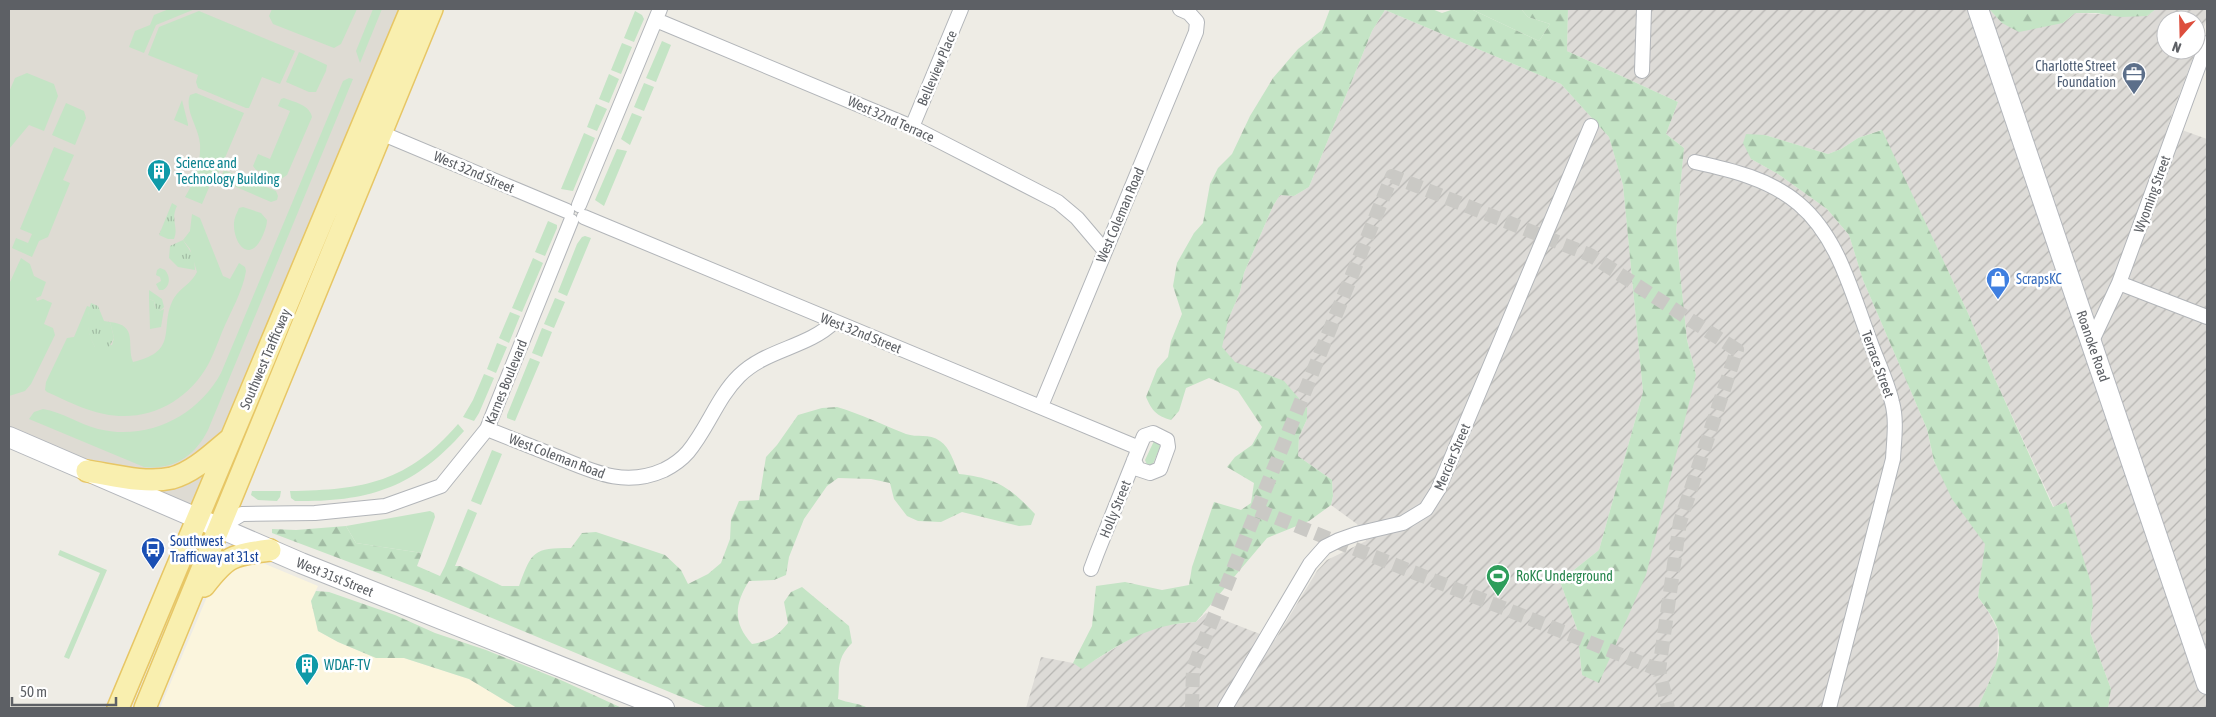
<svg xmlns="http://www.w3.org/2000/svg" width="2216" height="717" font-family="'Asap Condensed',sans-serif">
<style>
.commercial{fill:#fbf5dd}
.industrial{fill:url(#industrial-furrows)}
.education{fill:#dedbd3}
.grass{fill:#c4e4c5}
.forest{fill:url(#forest-firs)}
.park{fill:url(#park-tufts)}
.lines{fill:none;stroke-linecap:round;stroke-linejoin:round}
.street-tunnel{stroke:#cac9c5;stroke-width:14;stroke-dasharray:14 7;stroke-linecap:butt}
.street-casing{stroke:#b2b5b9;stroke-width:16}
.secondary-casing{stroke:#b4b7bc;stroke-width:22}
.primary-casing{stroke:#e7c665;stroke-width:24}
.street{stroke:#fff;stroke-width:14}
.secondary{stroke:#fff;stroke-width:20}
.primary{stroke:#f9efaf;stroke-width:21}
.labels{text-anchor:middle;dominant-baseline:central;stroke-width:5;stroke-linejoin:round;paint-order:stroke}
.service-label{font-size:14px;fill:#4e5e75;stroke:#fff;text-anchor:end}
.street-label{font-size:14px;fill:#5d6065;stroke:#fff}
.culture-label{font-size:14px;fill:#0d838f;stroke:#fff;text-anchor:start}
.shop-label{font-size:14px;fill:#366cbe;stroke:#fff;text-anchor:start}
.transit-label{font-size:14px;fill:#164399;stroke:#fff;text-anchor:start}
.leisure-label{font-size:14px;fill:#27864d;stroke:#fff;text-anchor:start}
</style>
<defs>
<pattern id="industrial-furrows" width="10" height="10" patternUnits="userSpaceOnUse" patternTransform="scale(1.25)"><rect width="10" height="10" fill="#dddbd7"/><path d="M-1 1l2-2M0 10L10 0M9 11l2-2" fill="none" stroke="#b6b5b2"/></pattern>
<pattern id="forest-firs" width="22" height="20" patternUnits="userSpaceOnUse" patternTransform="scale(1.25)"><rect width="22" height="20" fill="#c4e4c5"/><path d="M5 1l3.5 6h-7zM16 11l3.5 6h-7z" fill="#a2bca4"/></pattern>
<pattern id="park-tufts" width="24" height="20" patternUnits="userSpaceOnUse" patternTransform="scale(1.25)"><rect width="24" height="20" fill="#c4e4c5"/><path d="M3 7l-1-3M5 7V3M7 7l1-3M15 17l-1-3M17 17v-4M19 17l1-3" fill="none" stroke="#a2bca4"/></pattern>
</defs>
<rect width="100%" height="100%" fill="#eeece5"/>
<path class="commercial" d="M 258,561 L 318,586 L 311,601 L 318,631 L 338,642 L 376,658 L 404,658 L 469,679 L 517,708 L 160,708 L 212,585 L 226,568 Z"/>
<path class="industrial" d="M 1568,9 L 1989,9 L 2002,23 L 2063,23 L 2075,13 L 2147,16 L 2156,9 L 2207,9 L 2207,19 L 2196,49 L 2196,20 L 2166,20 L 2166,50 L 2196,50 L 2168,125 L 2207,139 L 2207,708 L 2108,708 L 2111,689 L 2090,632 L 2093,607 L 2066,502 L 2054,507 L 1995,379 L 1968,313 L 1881,130 L 1858,138 L 1841,149 L 1828,154 L 1765,135 L 1751,159 L 1778,174 L 1827,209 L 1849,235 L 1863,280 L 1927,429 L 1934,462 L 1986,544 L 1978,597 L 1989,613 L 1998,631 L 1997,663 L 1978,708 L 1026,708 L 1041,657 L 1073,663 L 1082,668 L 1133,637 L 1148,630 L 1165,625 L 1196,622 L 1206,613 L 1275,640 L 1317,571 L 1327,560 L 1366,541 L 1357,524 L 1331,505 L 1333,496 L 1332,480 L 1298,456 L 1299,437 L 1307,419 L 1234,362 L 1214,352 L 1240,292 L 1244,273 L 1273,206 L 1280,195 L 1294,196 L 1309,187 L 1372,31 L 1385,10 L 1561,84 L 1609,137 L 1623,185 L 1643,392 L 1599,550 L 1560,581 L 1577,629 L 1582,675 L 1696,375 L 1687,340 L 1676,233 L 1684,148 L 1666,134 L 1678,102 L 1567,51 Z"/>
<path class="education" d="M 9,9 L 400,9 L 194,509 L 9,427 Z"/>
<path class="grass" d="M 169,9 L 195,9 L 156,25 L 144,53 L 129,47 L 135,31 L 150,25 L 154,15 Z
M 272,9 L 357,9 L 341,44 L 334,48 L 273,24 L 269,16 Z
M 373,9 L 382,9 L 360,63 L 356,51 Z
M 1471,9 L 1521,9 L 1528,17 L 1550,24 L 1539,41 Z
M 199,11 L 295,51 L 280,84 L 262,77 L 249,108 L 246,108 L 198,88 L 196,82 L 198,75 L 148,55 L 159,27 Z
M 635,11 L 642,15 L 644,19 L 634,42 L 624,38 Z
M 662,41 L 671,45 L 656,82 L 646,78 Z
M 622,43 L 632,47 L 621,74 L 611,70 Z
M 299,52 L 327,65 L 326,71 L 316,92 L 309,92 L 286,82 Z
M 27,73 L 54,84 L 58,96 L 44,131 L 29,125 L 9,149 L 9,92 L 15,78 Z
M 609,74 L 619,79 L 609,103 L 599,99 Z
M 349,78 L 353,79 L 208,430 C 195,456 174,470 144,467 L 29,419 L 34,412 L 43,409 C 62,412 79,424 98,429 C 147,441 197,417 221,373 L 343,81 Z
M 644,83 L 654,87 L 644,111 L 634,107 Z
M 196,93 L 244,113 L 216,179 L 213,178 L 202,204 L 185,197 C 195,181 201,163 200,144 C 199,128 184,110 190,95 Z
M 284,98 C 294,102 310,105 312,117 L 287,175 L 281,179 L 256,170 L 253,166 L 258,154 L 270,159 L 290,111 L 278,106 L 281,99 Z
M 182,100 L 188,124 L 188,126 L 174,120 Z
M 66,103 L 84,111 L 86,118 L 75,145 L 52,135 Z
M 596,104 L 607,109 L 597,131 L 587,127 Z
M 632,113 L 642,117 L 630,145 L 621,139 Z
M 584,133 L 595,138 L 573,191 L 561,189 Z
M 54,147 L 74,155 L 63,180 L 70,183 L 48,237 L 39,241 L 32,257 L 12,248 L 16,238 L 28,243 L 32,234 L 20,229 Z
M 617,149 L 627,151 L 604,206 L 595,200 Z
M 224,170 L 276,191 L 278,196 L 277,200 L 271,202 L 220,180 Z
M 243,207 L 261,213 L 267,220 C 267,225 265,230 263,235 C 250,265 233,244 234,223 C 234,218 237,213 239,208 Z
M 192,214 L 200,218 L 223,276 L 230,279 L 239,263 L 245,267 L 246,271 C 243,291 230,313 222,332 C 218,342 214,353 209,363 C 188,402 147,423 104,414 C 84,410 65,400 47,392 L 45,390 L 46,382 L 67,338 L 74,337 L 87,306 L 90,307 C 86,321 88,335 95,347 L 112,345 L 114,338 L 110,322 C 139,325 126,345 133,362 C 181,351 158,326 174,298 C 180,288 192,283 197,272 L 190,249 L 183,240 L 190,231 Z
M 548,221 L 557,225 L 557,228 L 545,256 L 535,252 Z
M 585,236 L 591,238 L 567,296 L 558,292 L 577,244 L 582,237 Z
M 21,258 L 30,264 L 34,276 L 46,282 L 41,296 L 36,298 L 37,301 L 43,299 L 52,303 L 44,324 L 53,328 L 55,335 L 31,384 L 25,391 L 9,396 L 9,282 L 10,282 Z
M 533,258 L 543,263 L 522,312 L 512,308 Z
M 160,268 L 165,270 C 170,276 171,285 163,290 L 159,290 L 156,284 L 161,281 L 160,277 L 156,275 L 157,270 Z
M 555,298 L 565,302 L 554,328 L 544,324 Z
M 149,299 L 154,301 L 155,307 L 160,311 L 164,309 L 161,327 L 150,329 Z
M 510,312 L 520,316 L 509,343 L 499,338 Z
M 542,328 L 552,332 L 542,357 L 532,353 Z
M 497,343 L 507,347 L 496,373 L 487,369 Z
M 530,358 L 540,362 L 515,421 L 507,418 L 507,415 Z
M 484,374 L 494,378 L 479,413 L 474,421 L 463,417 L 473,400 Z
M 458,424 L 464,431 C 414,488 369,502 295,501 L 291,498 L 290,491 C 364,490 408,482 458,424 Z
M 1154,441 L 1159,442 L 1160,447 L 1153,464 L 1147,465 L 1145,460 Z
M 492,450 L 502,454 L 481,505 L 471,501 Z
M 252,491 L 281,491 L 280,497 L 277,501 L 258,500 L 251,495 Z
M 468,509 L 477,513 L 455,566 L 445,566 Z
M 430,511 L 434,513 L 435,517 L 422,553 L 356,543 L 346,526 Z
M 60,550 L 107,570 L 69,659 L 64,657 L 100,573 L 58,555 Z"/>
<path class="forest" d="M 1330,9 L 1432,9 L 1442,13 L 1454,9 L 1471,9 L 1539,41 L 1550,24 L 1528,17 L 1521,9 L 1568,9 L 1567,51 L 1678,102 L 1666,134 L 1684,148 L 1676,233 L 1687,340 L 1696,375 L 1646,575 L 1599,683 L 1582,675 L 1577,629 L 1560,581 L 1599,550 L 1643,392 L 1623,185 L 1609,137 L 1561,84 L 1385,10 L 1372,31 L 1309,187 L 1294,196 L 1280,195 L 1273,206 L 1244,273 L 1240,292 L 1228,320 L 1222,347 L 1235,362 L 1284,381 L 1307,408 L 1307,419 L 1299,437 L 1298,456 L 1332,480 L 1333,496 L 1331,505 L 1309,521 L 1267,538 L 1196,622 C 1150,624 1120,643 1082,669 L 1073,663 L 1092,626 L 1096,586 L 1125,582 L 1162,590 L 1189,585 L 1192,567 L 1214,502 L 1241,510 L 1251,503 L 1254,483 L 1227,467 L 1235,457 L 1252,445 L 1262,427 L 1238,391 L 1209,378 L 1186,388 L 1179,411 L 1171,420 C 1157,416 1152,411 1146,397 L 1157,369 L 1168,357 L 1171,341 L 1182,314 L 1173,286 L 1177,263 L 1194,233 L 1203,223 L 1210,184 L 1218,168 L 1232,154 L 1250,116 L 1273,78 L 1298,49 L 1322,30 Z
M 1989,9 L 2156,9 L 2147,16 L 2121,17 L 2096,13 L 2075,13 L 2063,23 L 2019,32 L 2002,23 Z
M 1882,130 L 1968,313 L 1995,379 L 2053,507 L 2066,502 L 2090,580 L 2093,607 L 2090,632 L 2111,689 L 2108,708 L 1978,708 C 1987,684 2004,658 1998,631 C 1995,619 1985,607 1978,597 L 1985,544 L 1952,499 L 1934,461 L 1927,429 L 1863,280 L 1849,235 L 1827,209 L 1778,174 L 1751,159 L 1743,143 L 1746,134 L 1765,135 L 1828,154 L 1841,149 L 1858,138 Z
M 837,407 C 861,414 883,425 906,434 C 917,438 929,433 940,441 C 950,447 954,463 959,474 C 996,478 1010,487 1035,514 L 1031,525 L 1019,526 L 962,512 L 941,522 L 918,521 L 907,516 L 894,499 L 890,483 L 871,479 L 838,478 L 827,486 L 804,519 L 789,557 L 786,575 L 774,580 L 749,581 C 734,605 733,623 752,644 C 769,641 777,637 788,623 L 784,602 L 791,592 L 802,587 L 849,626 L 852,643 C 833,661 841,676 838,699 C 848,703 859,703 868,708 L 708,708 L 439,596 L 272,533 L 272,529 L 296,530 L 346,526 L 356,543 L 422,553 L 417,566 L 440,576 L 445,566 L 460,566 L 502,586 L 519,586 C 532,551 533,548 571,548 L 582,533 L 596,532 L 665,555 L 681,570 L 688,584 L 708,574 L 721,563 L 730,539 L 731,520 L 739,501 L 759,500 L 766,457 L 777,445 L 798,415 L 822,408 Z
M 316,591 L 329,592 L 395,615 L 435,633 L 486,650 L 563,681 L 622,708 L 517,708 L 469,679 L 404,658 L 376,658 L 338,642 L 318,631 L 311,601 Z"/>
<path class="park" d="M 172,203 L 177,206 C 170,220 179,227 174,239 L 168,239 L 159,235 Z
M 183,240 L 194,257 L 195,270 L 178,267 L 169,258 L 170,246 Z
M 149,290 L 162,299 L 164,307 L 160,311 L 156,309 L 154,301 L 149,299 Z
M 91,303 L 98,306 L 104,321 L 110,322 L 114,338 L 109,347 L 97,350 C 87,336 85,319 91,303 Z"/>
<g class="lines">
<path class="street-tunnel" d="M 1257,510 L 1659,670
M 1192,708 L 1193,668 L 1392,176 L 1590,255 L 1737,350 L 1680,522 L 1659,670 L 1668,708"/>
<g class="street-casing">
<path id="street" d="M 656,20 L 912,127 L 1058,202 L 1077,218 L 1105,251
M 1642,71 L 1644,9
M 912,127 L 961,9
M 381,133 L 567,211
M 1695,162 C 1731,170 1770,179 1799,204 C 1839,238 1852,294 1870,341 C 1877,361 1887,381 1892,402 C 1897,420 1894,440 1893,459 L 1829,708
M 579,205 L 660,9
M 584,217 L 1139,448
M 2119,283 L 2207,317
M 2091,343 L 2119,283 L 2207,43
M 1041,406 L 1196,32 L 1197,22 L 1189,13 L 1180,9
M 487,429 C 510,438 532,447 555,456 C 592,471 624,488 664,470 C 672,466 682,459 688,452 C 708,428 717,398 739,376 C 766,349 807,348 834,322
M 219,528 L 242,514 L 315,513 L 385,506 L 441,486 L 487,429 L 571,221
M 1091,569 L 1097,553 L 1139,448 L 1144,436 L 1153,433 L 1167,440 L 1168,447 L 1160,469 L 1150,473 L 1138,469 L 1134,460
M 1225,708 L 1310,564 L 1325,547 L 1339,540 L 1356,534 L 1403,523 L 1426,509 L 1438,490 L 1591,126"/>
</g>
<g class="secondary-casing">
<path id="secondary" d="M 1978,9 L 2207,684
M 9,437 L 301,563 L 664,708"/>
</g>
<g class="primary-casing">
<path id="primary" d="M 87,471 C 113,475 145,484 172,478 C 194,472 213,453 230,439
M 204,586 C 227,556 232,555 270,550
M 118,708 L 411,9
M 145,708 L 432,9"/>
</g>
<use href="#street" class="street"/>
<use href="#secondary" class="secondary"/>
<use href="#primary" class="primary"/>
</g>
<defs>
<g id="office-pin" transform="scale(1.25)"><path d="M0 17L-7.5 6A9.5 9.5 0 1 1 7.5 6Z" fill="#5c6f8a" stroke="#fff"/><path d="M-6-3h4V-5.5h4V-3h4V5H-6ZM-1-4.5V-3h2v-1.5ZM-6 0V1H6V0Z" fill="#fff"/></g>
<g id="building-pin" transform="scale(1.25)"><path d="M0 17L-7.5 6A9.5 9.5 0 1 1 7.5 6Z" fill="#0f9aa8" stroke="#fff"/><path d="M-4-6H4V6H1V3H-1V6H-4ZM-2.5-4.3h1.7v1.8h-1.7ZM.8-4.3h1.7v1.8H.8ZM-2.5-1h1.7V.8h-1.7ZM.8-1h1.7V.8H.8Z" fill="#fff"/></g>
<g id="shop-pin" transform="scale(1.25)"><path d="M0 17L-7.5 6A9.5 9.5 0 1 1 7.5 6Z" fill="#3f7fe0" stroke="#fff"/><path d="M-5-2.5h2.3a2.7 3.5 0 0 1 5.4 0H5L5.5 6h-11ZM-1.5-2.5h3a1.5 2.3 0 0 0-3 0Z" fill="#fff"/></g>
<g id="bus-pin" transform="scale(1.25)"><path d="M0 17L-7.5 6A9.5 9.5 0 1 1 7.5 6Z" fill="#1a4fb4" stroke="#fff"/><path d="M-5-6H5V4H4V6H2V4H-2V6H-4V4H-5ZM-3.5-4V0h7V-4ZM-3.5 1.2v1.5H-2V1.2ZM2 1.2v1.5H3.5V1.2Z" fill="#fff"/></g>
<g id="stadium-pin" transform="scale(1.25)"><path d="M0 17L-7.5 6A9.5 9.5 0 1 1 7.5 6Z" fill="#2e9e5b" stroke="#fff"/><path d="M0-5a6.5 5 0 1 0 0 10a6.5 5 0 1 0 0-10ZM-3.5-1.8h7v3.6h-7Z" fill="#fff"/></g>
</defs>
<g fill-rule="evenodd">
<use href="#office-pin" x="2134" y="74"/>
<use href="#building-pin" x="159" y="171"/>
<use href="#shop-pin" x="1998" y="279"/>
<use href="#bus-pin" x="153" y="549"/>
<use href="#stadium-pin" x="1498" y="576"/>
<use href="#building-pin" x="307" y="665"/>
</g>
<g class="labels">
<g class="service-label">
<text x="2116" y="66">Charlotte Street<tspan x="2116" dy="16">Foundation</tspan></text>
</g>
<g class="street-label">
<text transform="translate(937 68) rotate(-67)">Belleview Place</text>
<text transform="translate(891 119) rotate(24)">West 32nd Terrace</text>
<text transform="translate(474 172) rotate(23)">West 32nd Street</text>
<text transform="translate(2152 194) rotate(-70)">Wyoming Street</text>
<text transform="translate(1120 215) rotate(-67)">West Coleman Road</text>
<text transform="translate(861 333) rotate(22)">West 32nd Street</text>
<text transform="translate(2093 346) rotate(71)">Roanoke Road</text>
<text transform="translate(265 359) rotate(-67)">Southwest Trafficway</text>
<text transform="translate(1878 364) rotate(70)">Terrace Street</text>
<text transform="translate(506 382) rotate(-68)">Karnes Boulevard</text>
<text transform="translate(557 456) rotate(21)">West Coleman Road</text>
<text transform="translate(1452 457) rotate(-67)">Mercier Street</text>
<text transform="translate(1115 509) rotate(-68)">Holly Street</text>
<text transform="translate(335 577) rotate(22)">West 31st Street</text>
</g>
<g class="culture-label">
<text x="176" y="163">Science and<tspan x="176" dy="16">Technology Building</tspan></text>
<text x="324" y="665">WDAF-TV</text>
</g>
<g class="shop-label">
<text x="2016" y="279">ScrapsKC</text>
</g>
<g class="transit-label">
<text x="170" y="541">Southwest<tspan x="170" dy="16">Trafficway at 31st</tspan></text>
</g>
<g class="leisure-label">
<text x="1516" y="576">RoKC Underground</text>
</g>
</g>
<rect width="2216" height="717" fill="none" stroke="#5d6065" stroke-width="20"/>
<g transform="translate(2181 35) rotate(200)"><circle r="24" fill="#ffffff" stroke="#bebfc1"/>
<path d="M0-4L9 19L0 12L-9 19Z" fill="#dd4e3d"/>
<text y="-8" font-size="14" font-weight="bold" text-anchor="middle" fill="#5d6065">N</text>
</g>
<path d="M12 697v8h104v-8" fill="none" stroke="#5d6065" stroke-width="2.5"/>
<text x="20" y="697" font-size="15" fill="#5d6065" stroke="#ffffff" stroke-width="4" paint-order="stroke">50 m</text>
</svg>
